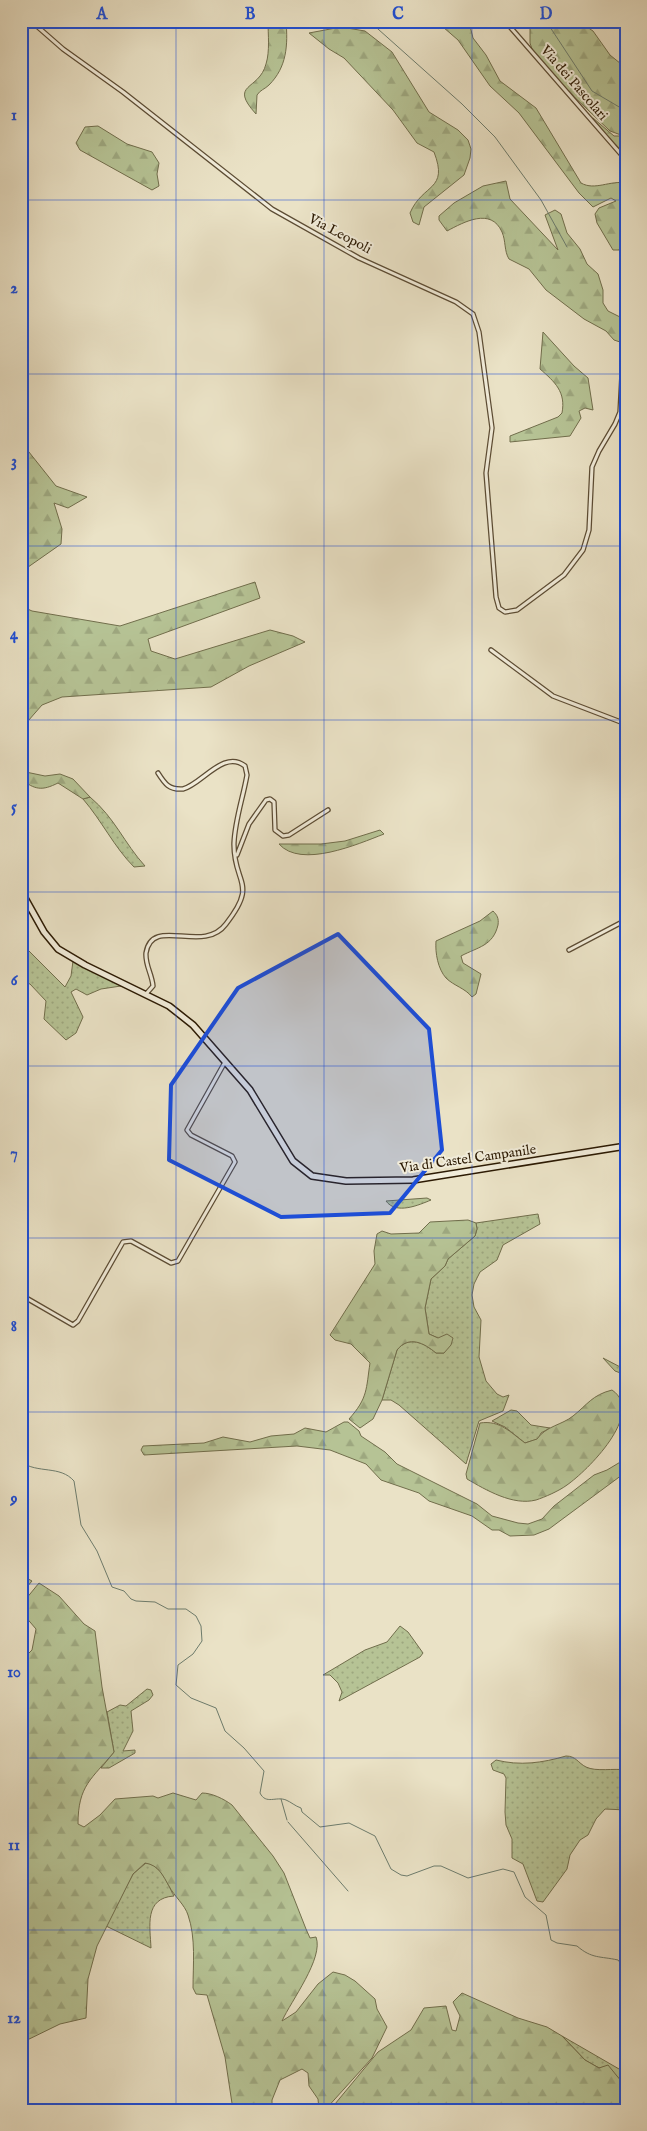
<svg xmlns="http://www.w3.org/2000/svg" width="647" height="2131" font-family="'IM FELL English',serif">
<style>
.grass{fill:url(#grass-dots);stroke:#716e4c}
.forest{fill:url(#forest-firs);stroke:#716e4c}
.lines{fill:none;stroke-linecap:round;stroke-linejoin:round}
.stream{stroke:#6d7c6d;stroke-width:1}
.street-casing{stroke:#5c4c34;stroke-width:5.5}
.secondary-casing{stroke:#2c1a03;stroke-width:8}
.street{stroke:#f1ecda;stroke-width:3}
.secondary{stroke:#f1ecda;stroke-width:5}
.marked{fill:#1d4ed8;fill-opacity:0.2;stroke:#1d4ed8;stroke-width:4;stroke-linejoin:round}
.grid{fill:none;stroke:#1d4ed8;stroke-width:1;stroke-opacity:0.55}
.labels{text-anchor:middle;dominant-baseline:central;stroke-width:4;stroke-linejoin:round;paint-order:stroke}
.street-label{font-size:14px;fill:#2c1a03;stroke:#f1ecda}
.neatline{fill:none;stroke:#1d4ed8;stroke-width:2}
.grid-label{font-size:16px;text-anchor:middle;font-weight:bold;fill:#1d4ed8}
</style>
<defs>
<pattern id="grass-dots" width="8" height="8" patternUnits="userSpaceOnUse" patternTransform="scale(1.25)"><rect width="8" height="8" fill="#b6c395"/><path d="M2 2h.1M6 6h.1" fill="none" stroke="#9da77f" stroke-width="1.8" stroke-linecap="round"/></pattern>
<pattern id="forest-firs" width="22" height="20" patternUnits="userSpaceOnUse" patternTransform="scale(1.25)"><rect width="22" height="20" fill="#b6c395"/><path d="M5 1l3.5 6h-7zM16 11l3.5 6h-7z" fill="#9da77f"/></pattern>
</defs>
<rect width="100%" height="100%" fill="#eae2c6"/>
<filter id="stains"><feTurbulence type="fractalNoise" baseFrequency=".004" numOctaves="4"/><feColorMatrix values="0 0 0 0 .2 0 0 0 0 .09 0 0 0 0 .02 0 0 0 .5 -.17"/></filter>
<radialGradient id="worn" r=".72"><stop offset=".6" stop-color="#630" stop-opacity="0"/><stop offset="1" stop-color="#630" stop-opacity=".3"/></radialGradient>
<path class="grass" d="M 90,797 C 115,818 124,843 145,866 L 134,867 C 114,847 102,821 83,799 Z
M 21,943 L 65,987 L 71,976 L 73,961 L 121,986 L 101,989 L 87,995 L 76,989 L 71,992 L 83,1017 L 76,1033 L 66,1040 L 44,1019 L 46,1001 L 30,984 L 21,981 Z
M 427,1198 L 431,1200 C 419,1205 396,1215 386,1201 Z
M 538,1214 L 540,1224 L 503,1245 L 497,1260 L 480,1272 L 474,1284 L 472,1295 L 474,1307 L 481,1320 L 479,1357 L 486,1381 L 497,1394 L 503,1397 L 509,1395 L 503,1411 L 479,1421 L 466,1464 L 399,1405 L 391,1400 L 382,1400 L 397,1350 C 409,1335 424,1343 436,1353 L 444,1353 L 438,1338 L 429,1334 L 425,1308 L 431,1279 L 445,1266 L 448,1259 L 475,1236 L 477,1229 L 476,1223 Z
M 603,1358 L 626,1370 L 626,1375 L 615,1371 Z
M 511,1410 L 517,1411 L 531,1425 L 550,1428 L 541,1433 L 538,1439 L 525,1443 L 505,1427 L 492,1421 Z
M 400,1626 L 408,1632 L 423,1653 L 420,1657 L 339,1701 L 342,1692 L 338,1683 L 330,1675 L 323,1675 L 365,1650 L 387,1642 Z
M 147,1689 L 151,1690 L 153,1695 L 149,1700 L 131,1711 L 133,1731 L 123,1751 L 135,1750 L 135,1753 L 109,1768 L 101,1768 L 114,1752 L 107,1712 L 120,1705 L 126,1706 Z
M 566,1756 C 576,1756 578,1763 586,1767 C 596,1772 614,1768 626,1770 L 626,1810 L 605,1809 L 596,1819 L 588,1835 L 580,1840 L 570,1855 L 567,1869 L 543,1902 L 537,1901 L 523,1864 L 512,1858 L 512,1839 L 506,1825 L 505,1812 L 506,1778 L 504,1774 L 493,1770 L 491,1764 L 496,1760 C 520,1766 542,1763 566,1756 Z
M 146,1863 C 161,1865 167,1883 174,1896 C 144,1898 150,1926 151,1948 L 106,1926 L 133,1874 Z
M 562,2036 L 626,2073 L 626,2087 L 608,2066 L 599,2068 L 585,2060 Z"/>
<path class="forest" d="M 268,21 L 286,21 C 288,45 287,67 269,85 C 265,89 260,90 257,95 L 256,114 C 228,83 259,91 266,64 C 270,51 268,35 268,21 Z
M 436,21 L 469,22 L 473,38 L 486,55 L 500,81 L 536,108 L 581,183 C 595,191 610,180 626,183 L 626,212 L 622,219 L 623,240 L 619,250 L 613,250 L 597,223 L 595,214 L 599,208 L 616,201 L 611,198 L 593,207 L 579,193 L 519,113 L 490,86 L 458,40 Z
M 524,21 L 578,21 L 593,31 L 610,55 L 626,68 L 626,134 L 621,135 L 610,131 L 566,89 L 533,52 L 530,43 L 530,29 Z
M 341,27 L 365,31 L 392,52 L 429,112 L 458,130 L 468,140 L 471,149 L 470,158 L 464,175 L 424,207 L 419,225 L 413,222 L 410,213 C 423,183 449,191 434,152 L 417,143 L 393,110 L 344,58 L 329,49 L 309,33 Z
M 593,118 L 614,136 L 626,136 L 623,152 L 591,119 Z
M 98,126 L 127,144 L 152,152 L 159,163 L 157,174 L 159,186 L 152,190 L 80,150 L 76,143 L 85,127 Z
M 506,181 L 510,199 L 558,250 L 545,215 L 555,210 L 561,214 L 567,233 L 580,249 L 587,264 L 598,274 L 603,290 L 603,303 L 608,311 L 626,320 L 626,341 L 623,343 L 614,340 L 606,331 L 584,319 L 546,290 L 529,269 L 509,259 C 504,251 506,241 502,232 C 491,207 464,222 447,231 L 439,220 L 439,216 L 454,203 L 483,186 Z
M 543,332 L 574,366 L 588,378 L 593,410 L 585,408 L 579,411 L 581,418 L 570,436 L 510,442 L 510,436 L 558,417 L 562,413 C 566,392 555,382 540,369 Z
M 21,442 L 56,486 L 87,497 L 68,508 L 54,503 L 62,529 L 61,544 L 21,572 Z
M 255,582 L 260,598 L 148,639 L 151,651 L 175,659 L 270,630 L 293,636 L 305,642 L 249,666 L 211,687 L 62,697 L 42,705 L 21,729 L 21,606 L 32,611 L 120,626 Z
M 21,771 L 45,776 L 60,774 L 73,779 L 90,797 L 83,799 L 58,783 C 42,791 35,790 21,779 Z
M 380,830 L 384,834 C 358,844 301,869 279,844 L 321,844 L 345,841 Z
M 493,911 C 497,915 499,918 498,925 C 493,946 478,947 461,956 L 463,963 L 481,974 L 476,994 L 472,997 C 465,988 454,986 446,978 C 438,969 435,953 436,941 L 480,921 Z
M 468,1220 L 476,1223 L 477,1229 L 475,1236 L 448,1259 L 445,1266 L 431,1279 L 425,1308 L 429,1334 L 438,1338 L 447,1334 L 453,1338 L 451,1345 L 444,1353 L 436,1353 C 424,1343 409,1335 397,1350 L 382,1400 L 373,1419 L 360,1428 L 349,1419 C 368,1398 366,1389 370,1363 L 351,1344 L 335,1340 L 330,1335 L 375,1264 L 374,1251 L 377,1234 L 382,1231 L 391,1234 L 419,1233 L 430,1222 Z
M 612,1390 C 646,1413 587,1471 567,1485 C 559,1491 545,1497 536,1500 C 513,1506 486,1490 467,1479 L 466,1474 L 480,1423 C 500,1420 510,1432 525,1443 L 537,1439 C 546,1426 562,1425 573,1416 C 587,1405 592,1395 612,1390 Z
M 344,1422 L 348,1422 L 359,1431 L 361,1436 L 385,1452 L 397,1464 L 477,1504 L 492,1516 L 518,1523 L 528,1524 L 542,1519 L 554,1506 L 594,1475 L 607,1470 L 622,1461 L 626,1453 L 626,1472 L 549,1529 L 534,1535 L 510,1536 L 499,1530 L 492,1530 L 472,1516 L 429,1501 L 419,1493 L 381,1480 L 366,1464 L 330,1450 L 297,1446 L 144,1455 L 141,1450 L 143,1446 L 204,1443 L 223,1437 L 250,1442 L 271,1436 L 294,1434 L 305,1428 L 326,1432 Z
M 21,1575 L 32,1581 L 21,1594 Z
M 39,1583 L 59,1596 L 84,1624 L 95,1631 L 102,1687 L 114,1752 C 92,1779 78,1785 78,1824 L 84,1827 L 100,1815 L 115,1799 L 153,1796 L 158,1798 L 173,1793 L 196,1800 L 202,1793 C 212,1793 224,1799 232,1805 L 273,1856 L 284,1873 L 306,1929 L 310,1938 L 316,1937 C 324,1958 291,2001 282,2021 L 296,2012 L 318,1984 L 333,1972 L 345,1975 L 355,1981 L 375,1999 L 377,2009 L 387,2027 L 372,2058 L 325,2110 L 319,2110 L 318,2099 L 309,2086 L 308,2073 L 302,2069 L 280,2080 L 272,2100 L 272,2110 L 233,2110 L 225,2057 L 207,1995 L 196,1994 L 193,1988 C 193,1965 196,1938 188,1915 C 185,1905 174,1896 169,1886 C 163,1876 159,1865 145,1863 L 133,1874 L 97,1946 L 88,1979 L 86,2018 L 60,2024 L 21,2043 L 21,1661 L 32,1650 L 36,1629 L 24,1615 L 21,1605 Z
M 462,1993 L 518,2018 L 547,2027 L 562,2036 L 585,2060 L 599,2068 L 608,2065 L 626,2087 L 626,2110 L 528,2110 L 522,2105 L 482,2110 L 330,2110 L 378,2052 L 411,2030 L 424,2008 L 446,2006 L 452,2030 L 456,2031 L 460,2016 L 453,2002 Z"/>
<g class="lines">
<path class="stream" d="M 369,21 L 462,104 L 495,137 L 541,200 L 567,247
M 546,21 L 592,91 L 626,111
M 21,1462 C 38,1474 60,1465 74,1481 L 81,1525 L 97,1551 L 112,1587 L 124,1591 L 131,1599 L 136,1601 L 155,1602 L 168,1609 L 186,1609 L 196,1616 L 201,1626 L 202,1641 L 193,1654 L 178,1665 L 176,1685 L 191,1698 L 216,1708 L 225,1731 L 244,1748 L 264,1771 L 260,1793 C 266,1805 276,1796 286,1800 C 291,1802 295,1806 301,1808 L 302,1812 L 320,1827 L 349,1823 L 375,1836 L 391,1869 L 401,1875 L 407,1876 L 434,1866 L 441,1866 L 468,1878 L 503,1869 L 514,1872 L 525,1897 L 546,1915 L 551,1940 L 557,1943 L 577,1946 C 592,1959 600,1956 618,1960 L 626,1970
M 281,1799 L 287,1820
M 288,1822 L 348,1891"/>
<g class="street-casing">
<path id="street" d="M 31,21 L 63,49 L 123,92 L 272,209 L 359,258 L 456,302 L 473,314 L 479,332 L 492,428 L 486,473 L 496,597 L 499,608 L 505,612 L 517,610 L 564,575 L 583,550 L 589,530 L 592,467 L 599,451 L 615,424 L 620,412 L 623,355 L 626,346
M 505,21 L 626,160
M 491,650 L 553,696 L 626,724
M 237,855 L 249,824 L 266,800 L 270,799 L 274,802 L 275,830 L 283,836 L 289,835 L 328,810
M 569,950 L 626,920
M 146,994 L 153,986 C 152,974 145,965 146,953 C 152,915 203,955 226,924 C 259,882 233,884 234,843 C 235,820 243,798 247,775 L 245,766 C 224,749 202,784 183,789 C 169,790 165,784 158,773
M 28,1299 L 73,1325 L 78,1321 L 123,1242 L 131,1241 L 171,1263 L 178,1261 L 235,1162 L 232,1156 L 191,1135 L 187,1130 L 225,1062"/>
</g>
<g class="secondary-casing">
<path id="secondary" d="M 21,891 L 44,932 L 58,949 L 85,965 L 169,1006 L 193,1025 L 250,1090 L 293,1161 L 312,1176 L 346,1181 L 413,1180 L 626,1146"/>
</g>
<use href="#street" class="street"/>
<use href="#secondary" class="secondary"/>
</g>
<path class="marked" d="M 338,934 L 429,1029 L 442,1150 L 390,1213 L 281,1217 L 169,1160 L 171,1085 L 238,988 Z"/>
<path class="grid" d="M 176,21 L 176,2110M 324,21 L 324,2110M 472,21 L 472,2110M 21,200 L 626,200M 21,374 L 626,374M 21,546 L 626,546M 21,720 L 626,720M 21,892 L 626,892M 21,1066 L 626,1066M 21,1238 L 626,1238M 21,1412 L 626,1412M 21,1584 L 626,1584M 21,1758 L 626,1758M 21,1930 L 626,1930"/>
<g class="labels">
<g class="street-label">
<text transform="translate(574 83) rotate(49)">Via dei Pascolari</text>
<text transform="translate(340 234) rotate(28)">Via Leopoli</text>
<text transform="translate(468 1159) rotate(-8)">Via di Castel Campanile</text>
</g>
</g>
<rect width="647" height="2131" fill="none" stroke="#eae2c6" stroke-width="55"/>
<rect x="28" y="28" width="592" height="2076" class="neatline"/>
<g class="grid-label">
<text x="102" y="19">A</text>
<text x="250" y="19">B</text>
<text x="398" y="19">C</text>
<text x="546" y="19">D</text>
<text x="14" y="120">1</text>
<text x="14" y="293">2</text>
<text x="14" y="466">3</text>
<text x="14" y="639">4</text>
<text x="14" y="812">5</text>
<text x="14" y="985">6</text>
<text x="14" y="1158">7</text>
<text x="14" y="1331">8</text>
<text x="14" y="1504">9</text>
<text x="14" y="1677">10</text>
<text x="14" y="1850">11</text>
<text x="14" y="2023">12</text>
</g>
<rect width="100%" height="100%" filter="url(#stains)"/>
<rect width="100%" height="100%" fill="url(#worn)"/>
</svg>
